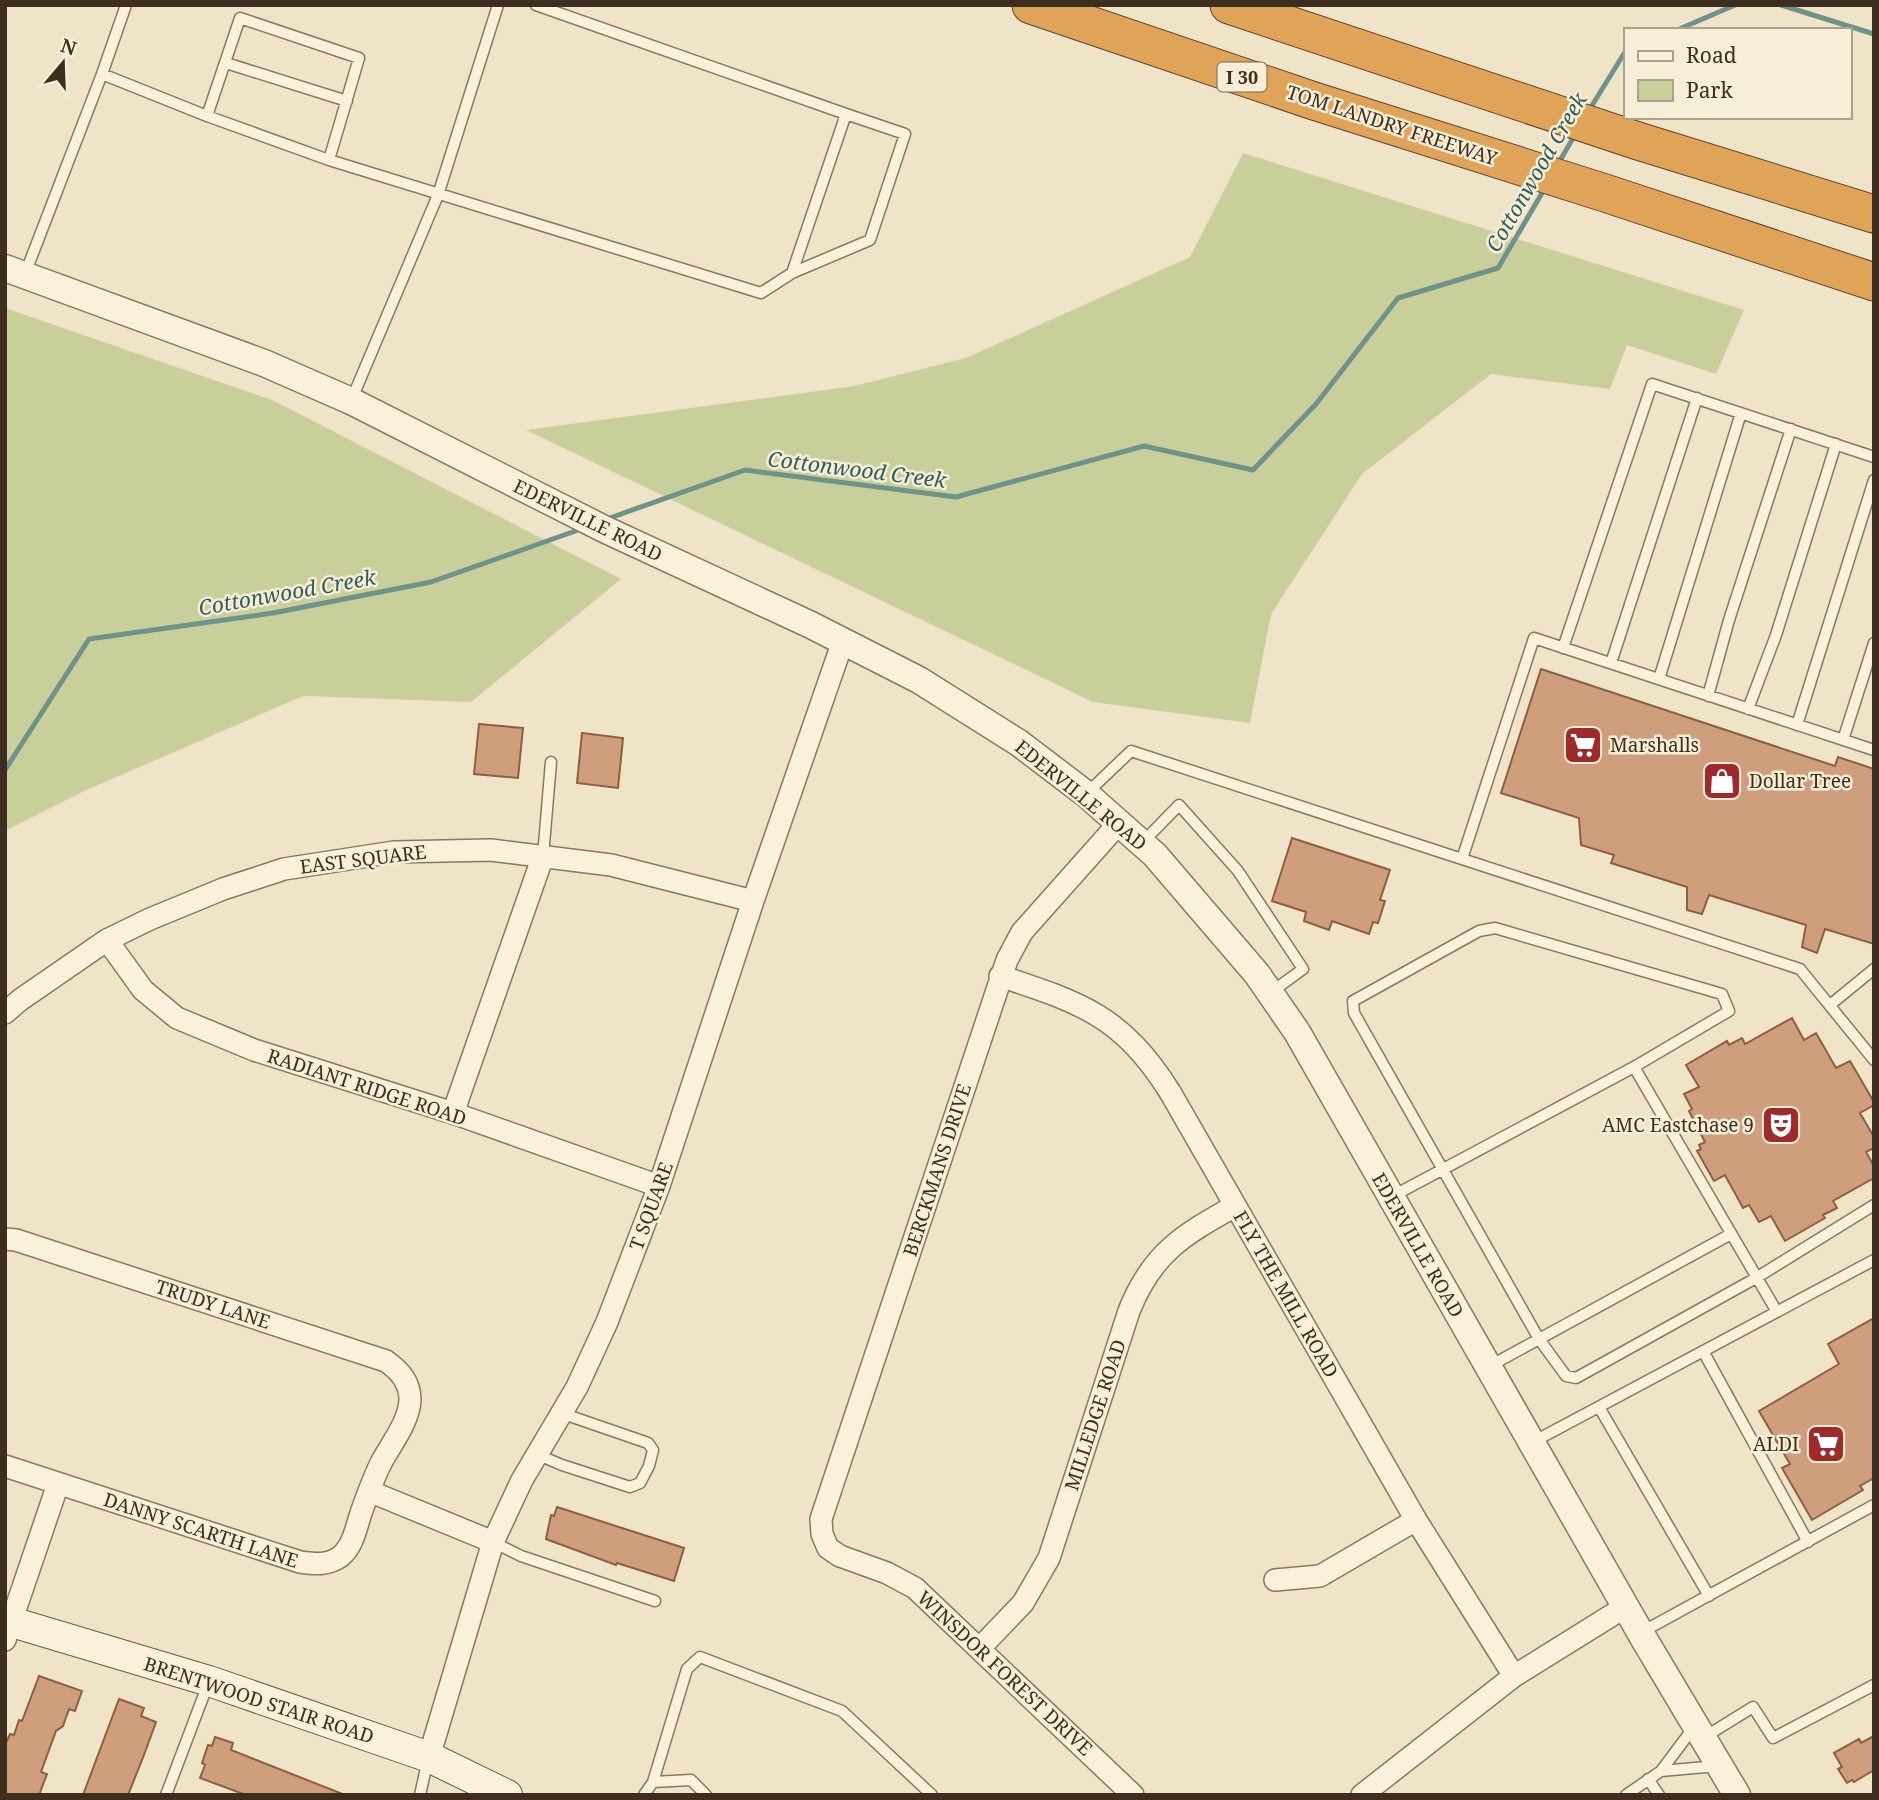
<svg xmlns="http://www.w3.org/2000/svg" width="1879" height="1800" font-family="'Noto Serif',serif">
<style>
.green{fill:#c9cf9b}
.lines{fill:none;stroke-linecap:round;stroke-linejoin:round}
.stream{stroke:#6f938a;stroke-width:5}
.building{fill:#cf9f7d;stroke:#8d5f41;stroke-width:2}
.service-casing{stroke:#8d765c;stroke-width:13}
.minor-casing{stroke:#8d765c;stroke-width:24}
.tertiary-casing{stroke:#8d765c;stroke-width:29}
.secondary-casing{stroke:#6f573f;stroke-width:32}
.motorway-casing{stroke:#5b4430;stroke-width:39}
.service{stroke:#faf1dc;stroke-width:10}
.minor{stroke:#faf1dc;stroke-width:21}
.tertiary{stroke:#faf1dc;stroke-width:26}
.secondary{stroke:#faf1dc;stroke-width:30}
.motorway{stroke:#e0a458;stroke-width:37}
.labels{text-anchor:middle;dominant-baseline:central;stroke-width:5;stroke-linejoin:round;paint-order:stroke}
.shield{fill:#f7eed8;stroke:#756857;stroke-width:2}
.shield-label{font-size:18px;font-weight:bold;fill:#3d2e20}
.street-label{font-size:19px;fill:#3d2e20;stroke:#f7eed8}
.poi-label{font-size:19px;fill:#3d2e20;stroke:#f7eed8;text-anchor:start}
.water-label{font-size:21px;font-style:italic;fill:#2f5d5a;stroke:#f7eed8}
</style>
<rect width="100%" height="100%" fill="#f0e4c8"/>
<path class="green" d="M 1243,153 L 1744,310 L 1716,374 L 1627,345 L 1610,389 L 1491,374 L 1362,474 L 1271,614 L 1250,723 L 1093,702 L 526,430 L 855,386 L 966,358 L 1190,257 Z
M 5,308 L 272,400 L 621,579 L 471,702 L 303,696 L 82,792 L 5,831 Z"/>
<g class="lines">
<path class="stream" d="M 1781,5 L 1874,34
M 1677,30 L 1735,5
M 1588,112 L 1625,52
M 1558,164 L 1576,133
M 607,519 L 745,470 L 956,497 L 1144,446 L 1253,470 L 1316,404 L 1398,298 L 1498,268 L 1545,188
M 5,770 L 89,639 L 273,613 L 431,582 L 581,529"/>
</g>
<path class="building" d="M 1541,669 L 1835,766 L 1838,757 L 1874,769 L 1874,944 L 1825,929 L 1817,953 L 1802,947 L 1806,925 L 1709,895 L 1702,914 L 1687,910 L 1687,887 L 1611,863 L 1614,855 L 1581,845 L 1579,818 L 1501,793 Z
M 479,724 L 523,728 L 518,778 L 474,774 Z
M 582,733 L 623,738 L 618,788 L 577,783 Z
M 1292,838 L 1390,870 L 1380,900 L 1385,901 L 1378,923 L 1373,922 L 1369,934 L 1332,921 L 1329,930 L 1304,921 L 1306,912 L 1272,901 Z
M 1792,1018 L 1804,1040 L 1816,1033 L 1836,1068 L 1850,1061 L 1874,1102 L 1874,1105 L 1860,1113 L 1874,1137 L 1874,1148 L 1866,1152 L 1874,1166 L 1874,1178 L 1833,1201 L 1837,1208 L 1823,1215 L 1825,1218 L 1785,1241 L 1771,1216 L 1759,1222 L 1749,1205 L 1743,1208 L 1725,1175 L 1714,1181 L 1697,1151 L 1701,1149 L 1699,1145 L 1705,1142 L 1689,1111 L 1692,1109 L 1684,1094 L 1699,1087 L 1686,1065 L 1727,1041 L 1729,1045 L 1742,1038 L 1745,1044 Z
M 1874,1318 L 1874,1478 L 1860,1486 L 1863,1490 L 1812,1520 L 1782,1468 L 1790,1464 L 1759,1411 L 1839,1364 L 1828,1344 Z
M 557,1507 L 684,1548 L 674,1581 L 617,1563 L 616,1565 L 546,1539 L 551,1515 L 554,1516 Z
M 39,1676 L 82,1691 L 75,1711 L 69,1709 L 63,1726 L 56,1731 L 41,1772 L 47,1774 L 39,1795 L 5,1795 L 5,1745 L 10,1734 L 14,1735 L 19,1720 L 22,1721 Z
M 119,1699 L 144,1708 L 141,1716 L 156,1722 L 144,1755 L 128,1795 L 83,1795 Z
M 1874,1736 L 1874,1770 L 1854,1782 L 1852,1780 L 1847,1783 L 1838,1769 L 1842,1767 L 1834,1753 L 1859,1739 L 1861,1743 Z
M 215,1737 L 233,1743 L 231,1750 L 345,1795 L 246,1795 L 200,1778 L 205,1765 L 202,1763 L 208,1745 L 212,1746 Z"/>
<g class="lines">
<g class="service-casing">
<path id="service" d="M 536,5 L 846,114 L 792,273
M 226,63 L 347,101
M 102,74 L 207,116 L 329,160 L 761,293 L 792,273 L 870,240 L 905,134 L 846,114
M 207,116 L 240,18 L 359,58 L 329,160
M 25,274 L 102,74 L 126,5
M 351,401 L 438,195 L 498,5
M 1563,648 L 1652,384 L 1874,457
M 1611,663 L 1697,398
M 1659,679 L 1741,413
M 1708,696 L 1729,620 L 1791,429
M 1748,709 L 1776,635 L 1836,444
M 1797,725 L 1874,480
M 1843,740 L 1874,643
M 1874,750 L 1534,638 L 1462,859 L 1800,969 L 1874,1060
M 1086,794 L 1131,751 L 1462,859
M 1142,843 L 1179,805 L 1238,871 L 1303,969 L 1270,993
M 543,856 L 551,762
M 1830,1005 L 1874,969
M 1634,1067 L 1729,1011 L 1722,994 L 1495,928 L 1479,931 L 1353,1001 L 1354,1013 L 1539,1339 L 1566,1376 L 1576,1378 L 1756,1278 L 1874,1205
M 1391,1197 L 1634,1067 L 1777,1312
M 1703,1351 L 1808,1542
M 1488,1367 L 1731,1234
M 1599,1407 L 1709,1596
M 1531,1443 L 1874,1260
M 536,1454 L 562,1465 L 630,1487 L 640,1483 L 649,1466 L 653,1450 L 648,1443 L 561,1413
M 493,1542 L 521,1556 L 655,1601
M 1640,1633 L 1874,1505
M 1694,1727 L 1661,1771 L 1717,1766
M 1703,1738 L 1753,1707 L 1773,1738 L 1874,1685
M 1648,1779 L 1659,1795
M 653,1782 L 687,1669 L 700,1657 L 842,1711 L 932,1795
M 166,1795 L 208,1684
M 420,1795 L 428,1759
M 644,1795 L 653,1782 L 691,1780 L 706,1795
M 1626,1795 L 1661,1771"/>
</g>
<g class="minor-casing">
<path id="minor" d="M 1119,823 L 1022,932 L 1007,960 L 821,1519 L 822,1534 L 828,1548 L 840,1556 L 887,1573 L 915,1588 L 1133,1795
M 107,940 L 143,990 L 177,1018 L 254,1050 L 453,1113 L 659,1186
M 1000,976 C 1082,1003 1122,1016 1170,1092 L 1416,1520 L 1514,1676
M 5,1013 L 20,1000 L 107,940 L 150,919 L 223,889 L 284,869 L 394,852 L 491,850 L 611,865 L 753,901
M 453,1113 L 543,856
M 5,1239 L 16,1240 L 386,1361 C 400,1371 410,1382 410,1400 C 409,1422 391,1444 381,1463 C 373,1479 367,1496 361,1513 C 356,1528 353,1546 341,1556 C 328,1566 314,1564 300,1562 L 5,1466
M 369,1491 L 493,1542
M 1275,1580 L 1320,1576 L 1416,1520
M 5,1640 L 58,1484
M 980,1648 L 1023,1603 L 1049,1558 L 1129,1311 C 1152,1253 1183,1235 1235,1206
M 429,1757 L 493,1542 L 522,1480 L 577,1387 L 607,1322 L 659,1186 L 753,901 L 843,641
M 1362,1795 L 1514,1676 L 1625,1607"/>
</g>
<g class="tertiary-casing">
<path id="tertiary" d="M 5,268 L 264,363 L 351,401 L 604,529 L 811,625 L 919,680 L 1019,743 L 1086,794 L 1155,855 L 1257,974 L 1297,1032 L 1644,1639 L 1737,1795"/>
</g>
<g class="secondary-casing">
<path id="secondary" d="M 5,1620 L 209,1681 L 429,1757 L 507,1795"/>
</g>
<g class="motorway-casing">
<path id="motorway" d="M 1031,5 L 1314,101 L 1605,193 L 1874,282
M 1229,5 L 1638,141 L 1874,214"/>
</g>
<use href="#service" class="service"/>
<use href="#minor" class="minor"/>
<use href="#tertiary" class="tertiary"/>
<use href="#secondary" class="secondary"/>
<use href="#motorway" class="motorway"/>
</g>
<defs>
<g id="supermarket-square" transform="scale(2.0125)"><rect x="-9" y="-9" width="18" height="18" rx="4" fill="#9e2a2b" stroke="#f7eed8"/><path d="M-6-5.5h2.5l.6 2H6L4.5 2H-2.5L-4.4-4H-6ZM-1.5 3.2a1.3 1.3 0 1 0 .1 0ZM3 3.2a1.3 1.3 0 1 0 .1 0Z" fill="#fff"/></g>
<g id="shop-square" transform="scale(2.0125)"><rect x="-9" y="-9" width="18" height="18" rx="4" fill="#9e2a2b" stroke="#f7eed8"/><path d="M-5-2.5h2.3a2.7 3.5 0 0 1 5.4 0H5L5.5 6h-11ZM-1.5-2.5h3a1.5 2.3 0 0 0-3 0Z" fill="#fff"/></g>
<g id="theatre-square" transform="scale(2.0125)"><rect x="-9" y="-9" width="18" height="18" rx="4" fill="#9e2a2b" stroke="#f7eed8"/><path d="M-5-5.5Q0-4 5-5.5V0Q5 5 0 6Q-5 5-5 0ZM-3.3-2.5H-1v1.5H-3.3ZM1-2.5H3.3v1.5H1ZM-2.8 1Q0 5.5 2.8 1Z" fill="#fff"/></g>
</defs>
<g fill-rule="evenodd">
<use href="#supermarket-square" x="1583" y="745"/>
<use href="#shop-square" x="1722" y="781"/>
<use href="#theatre-square" x="1781" y="1125"/>
<use href="#supermarket-square" x="1826" y="1444"/>
</g>
<g class="labels">
<rect class="shield" x="1217.5" y="62.5" width="49" height="29" rx="5"/>
<g class="shield-label">
<text x="1242" y="77">I 30</text>
</g>
<g class="street-label">
<text transform="translate(1392 125) rotate(18)">TOM LANDRY FREEWAY</text>
<text transform="translate(588 520) rotate(26)">EDERVILLE ROAD</text>
<text transform="translate(1081 795) rotate(39)">EDERVILLE ROAD</text>
<text transform="translate(363 859) rotate(-7)">EAST SQUARE</text>
<text transform="translate(367 1087) rotate(18)">RADIANT RIDGE ROAD</text>
<text transform="translate(937 1170) rotate(-72)">BERCKMANS DRIVE</text>
<text transform="translate(651 1206) rotate(-70)">T SQUARE</text>
<text transform="translate(1418 1245) rotate(60)">EDERVILLE ROAD</text>
<text transform="translate(1286 1294) rotate(60)">FLY THE MILL ROAD</text>
<text transform="translate(213 1304) rotate(18)">TRUDY LANE</text>
<text transform="translate(1095 1415) rotate(-72)">MILLEDGE ROAD</text>
<text transform="translate(201 1530) rotate(18)">DANNY SCARTH LANE</text>
<text transform="translate(1005 1673) rotate(43)">WINSDOR FOREST DRIVE</text>
<text transform="translate(259 1700) rotate(18)">BRENTWOOD STAIR ROAD</text>
</g>
<g class="poi-label">
<text x="1610" y="745">Marshalls</text>
<text x="1749" y="781">Dollar Tree</text>
<text x="1754" y="1125" text-anchor="end">AMC Eastchase 9</text>
<text x="1799" y="1444" text-anchor="end">ALDI</text>
</g>
<g class="water-label">
<text transform="translate(1536 172) rotate(-60)">Cottonwood Creek</text>
<text transform="translate(857 469) rotate(7)">Cottonwood Creek</text>
<text transform="translate(287 592) rotate(-10)">Cottonwood Creek</text>
</g>
</g>
<rect width="1879" height="1800" fill="none" stroke="#3d2e20" stroke-width="14"/>
<rect x="1624" y="28" width="228" height="91" fill="#f7eed8" stroke="#ada18e" stroke-width="2"/>
<rect x="1638" y="51" width="35" height="10" fill="#faf1dc" stroke="#ada18e" stroke-width="2"/>
<text x="1686" y="63" font-size="21" fill="#3d2e20">Road</text>
<rect x="1638" y="80" width="35" height="21" fill="#c9cf9b" stroke="#ada18e" stroke-width="2"/>
<text x="1686" y="98" font-size="21" fill="#3d2e20">Park</text>
<g transform="translate(63 63) rotate(19)" stroke="#f7eed8" stroke-width="5" paint-order="stroke">
<path d="M0-5L12 26L0 18L-12 26Z" fill="#3d2e20"/>
<text y="-10" font-size="19" font-weight="bold" text-anchor="middle" fill="#3d2e20">N</text>
</g>
</svg>
